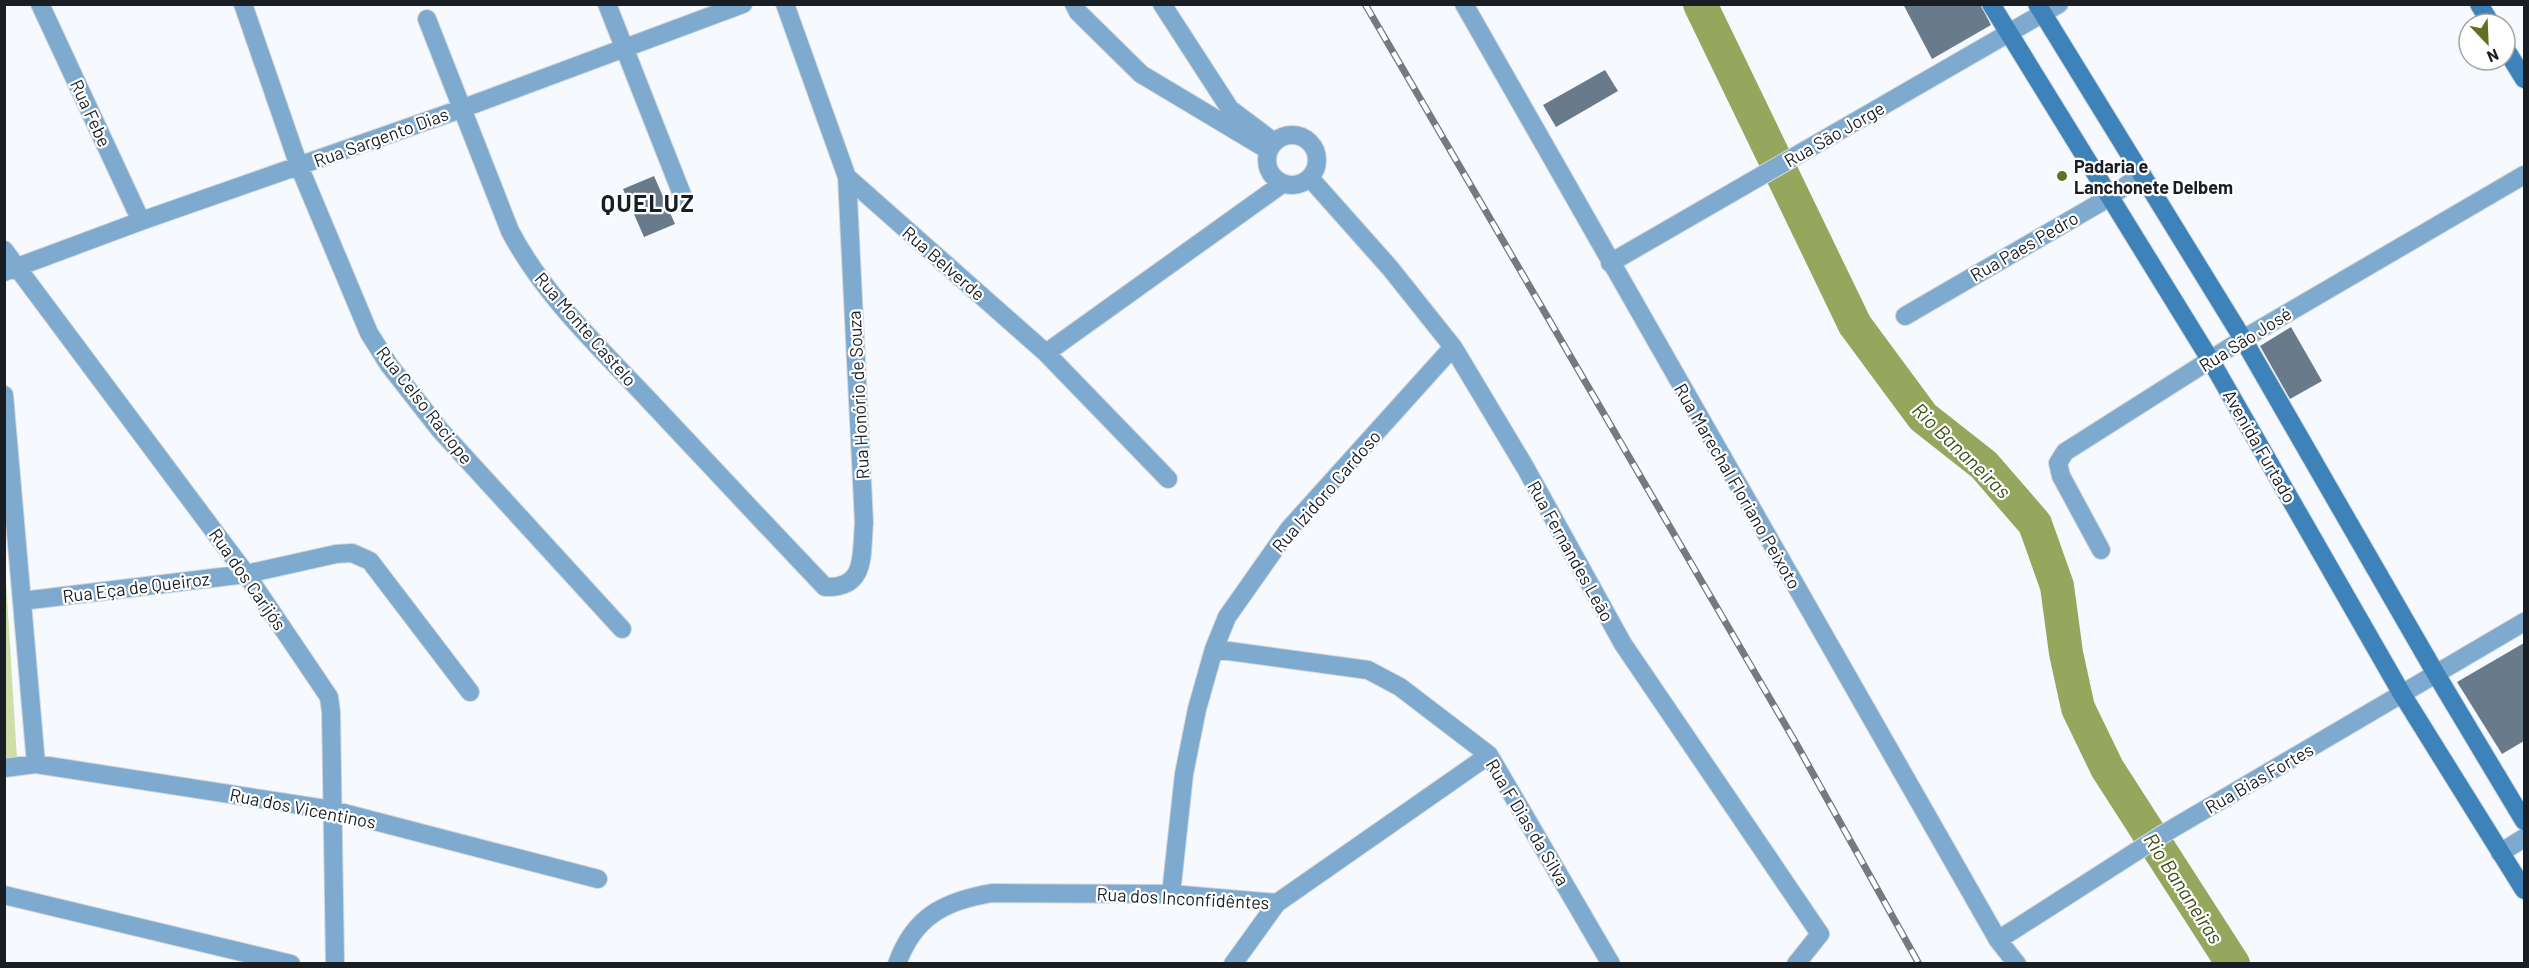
<svg xmlns="http://www.w3.org/2000/svg" width="2529" height="968" font-family="Barlow,sans-serif">
<style>
.green{fill:#cfdda9}
.lines{fill:none;stroke-linecap:round;stroke-linejoin:round}
.river{stroke:#94a75c;stroke-width:34}
.building{fill:#697a8a}
.street-casing{stroke:#d2d7db;stroke-width:20}
.secondary-casing{stroke:#d2d7db;stroke-width:20}
.street{stroke:#7eaad0;stroke-width:18}
.secondary{stroke:#3d82b9;stroke-width:18}
.rail-casing{stroke:#757a7f;stroke-width:7}
.rail{stroke:#fff;stroke-width:4.5;stroke-dasharray:14;stroke-linecap:butt}
.poi-dot{fill:#60711f;stroke:#fff;stroke-width:2}
.labels{text-anchor:middle;dominant-baseline:central;stroke-width:4.5;stroke-linejoin:round;paint-order:stroke}
.street-label{font-size:18px;fill:#181e24;stroke:#fff}
.poi-label{font-size:18px;font-weight:bold;fill:#181e24;stroke:#fff;text-anchor:start}
.water-label{font-size:20px;font-style:italic;fill:#414d15;stroke:#fff}
.district-label{font-size:24px;font-weight:bold;letter-spacing:1.5px;fill:#181e24;stroke:#fff}
</style>
<rect width="100%" height="100%" fill="#f6fafe"/>
<path class="green" d="M 4,549 L 17,759 L 4,760 Z"/>
<g class="lines">
<path class="river" d="M 1700,4 L 1855,325 L 1923,417 L 1984,465 L 2035,524 L 2057,586 L 2066,653 L 2078,708 L 2107,768 L 2233,964"/>
</g>
<path class="building" d="M 1903,4 L 1980,4 L 1991,25 L 1932,59 Z
M 1605,70 L 1618,91 L 1556,127 L 1543,105 Z
M 654,176 L 675,224 L 644,237 L 623,189 Z
M 2291,327 L 2322,381 L 2290,399 L 2260,346 Z
M 2524,643 L 2524,741 L 2502,754 L 2457,682 Z"/>
<g class="lines">
<g class="street-casing">
<path id="street" d="M 40,4 L 141,221
M 243,4 L 299,166 L 369,333 L 389,365 L 440,430 L 622,629
M 607,4 L 683,197
M 785,4 L 847,177 L 1046,353 L 1168,479
M 1074,4 L 1078,12 L 1141,74 L 1268,150
M 1162,4 L 1230,109 L 1274,142
M 1464,4 L 1998,940 L 2017,964
M 427,19 L 510,231 C 543,294 597,345 646,397 C 705,460 765,524 825,587 C 867,589 861,555 864,523 L 847,177
M1267 160a25 25 0 1 1 50 0a25 25 0 1 1-50 0Z
M 1310,178 L 1390,268 L 1453,347 L 1525,467 L 1623,644 L 1820,934 L 1796,964
M 4,250 L 246,574 L 329,697 L 331,712 L 335,964
M 1610,263 L 2059,4
M 4,272 L 141,221 L 461,109 L 743,4
M 1905,316 L 2110,197 L 2142,174
M 1046,353 L 1282,184
M 4,395 L 36,764
M 2101,550 L 2061,476 L 2058,463 L 2065,452 L 2243,339 L 2524,175
M 22,601 L 246,574 L 336,554 L 352,553 L 370,561 L 470,692
M 1214,649 L 1368,670 L 1400,687 L 1489,755 L 1611,964
M 4,768 L 36,764 L 332,810 L 598,879
M 2500,853 L 2524,838
M 1171,894 L 1184,774 L 1197,709 L 1214,649 L 1227,617 L 1289,529 L 1453,347
M 4,895 L 291,964
M 1998,940 L 2165,833 L 2524,622
M 897,964 C 914,916 945,901 992,893 L 1171,894 L 1277,903 L 1489,755
M 1233,964 L 1277,903"/>
</g>
<g class="secondary-casing">
<path id="secondary" d="M 1991,4 L 2211,361 L 2402,694 L 2524,890
M 2037,4 L 2243,339 L 2436,674 L 2524,821
M 2479,4 L 2491,24
M 2505,48 L 2524,79"/>
</g>
<use href="#street" class="street"/>
<use href="#secondary" class="secondary"/>
<g class="rail-casing">
<path id="rail" d="M 1365,4 L 1797,745 L 1919,964"/>
</g>
<use href="#rail" class="rail"/>
</g>
<circle class="poi-dot" cx="2062" cy="176" r="6"/>
<g class="labels">
<g class="street-label">
<text transform="translate(91 113) rotate(65)">Rua Febe</text>
<text transform="translate(1834 134) rotate(-30)">Rua São Jorge</text>
<text transform="translate(381 137) rotate(-20)">Rua Sargento Dias</text>
<text transform="translate(2024 246) rotate(-30)">Rua Paes Pedro</text>
<text transform="translate(944 263) rotate(41)">Rua Belverde</text>
<text transform="translate(586 329) rotate(49)">Rua Monte Castelo</text>
<text transform="translate(2245 339) rotate(-32)">Rua São José</text>
<text transform="translate(858 395) rotate(-93)">Rua Honório de Souza</text>
<text transform="translate(425 405) rotate(52)">Rua Celso Raciope</text>
<text transform="translate(2260 446) rotate(60)">Avenida Furtado</text>
<text transform="translate(1738 486) rotate(60)">Rua Marechal Floriano Peixoto</text>
<text transform="translate(1326 491) rotate(-49)">Rua Izidoro Cardoso</text>
<text transform="translate(1571 551) rotate(61)">Rua Fernandes Leão</text>
<text transform="translate(248 579) rotate(55)">Rua dos Carijós</text>
<text transform="translate(136 587) rotate(-7)">Rua Eça de Queiroz</text>
<text transform="translate(2259 778) rotate(-30)">Rua Bias Fortes</text>
<text transform="translate(303 808) rotate(11)">Rua dos Vicentinos</text>
<text transform="translate(1528 822) rotate(59)">Rua F Dias da Silva</text>
<text transform="translate(1183 898) rotate(3)">Rua dos Inconfidêntes</text>
</g>
<g class="poi-label">
<text x="2074" y="166">Padaria e<tspan x="2074" dy="21">Lanchonete Delbem</tspan></text>
</g>
<g class="water-label">
<text transform="translate(1962 450) rotate(44)">Rio Bananeiras</text>
<text transform="translate(2184 888) rotate(57)">Rio Bananeiras</text>
</g>
<g class="district-label">
<text x="648" y="202">QUELUZ</text>
</g>
</g>
<rect width="2529" height="968" fill="none" stroke="#181e24" stroke-width="12"/>
<g transform="translate(2487 42) rotate(157)"><circle r="28" fill="#ffffff" stroke="#a3a5a7" stroke-width="1.5"/>
<path d="M0-4.5L10 22L0 15L-10 22Z" fill="#60711f"/>
<text y="-9" font-size="16" font-weight="bold" text-anchor="middle" fill="#181e24">N</text>
</g>
</svg>
